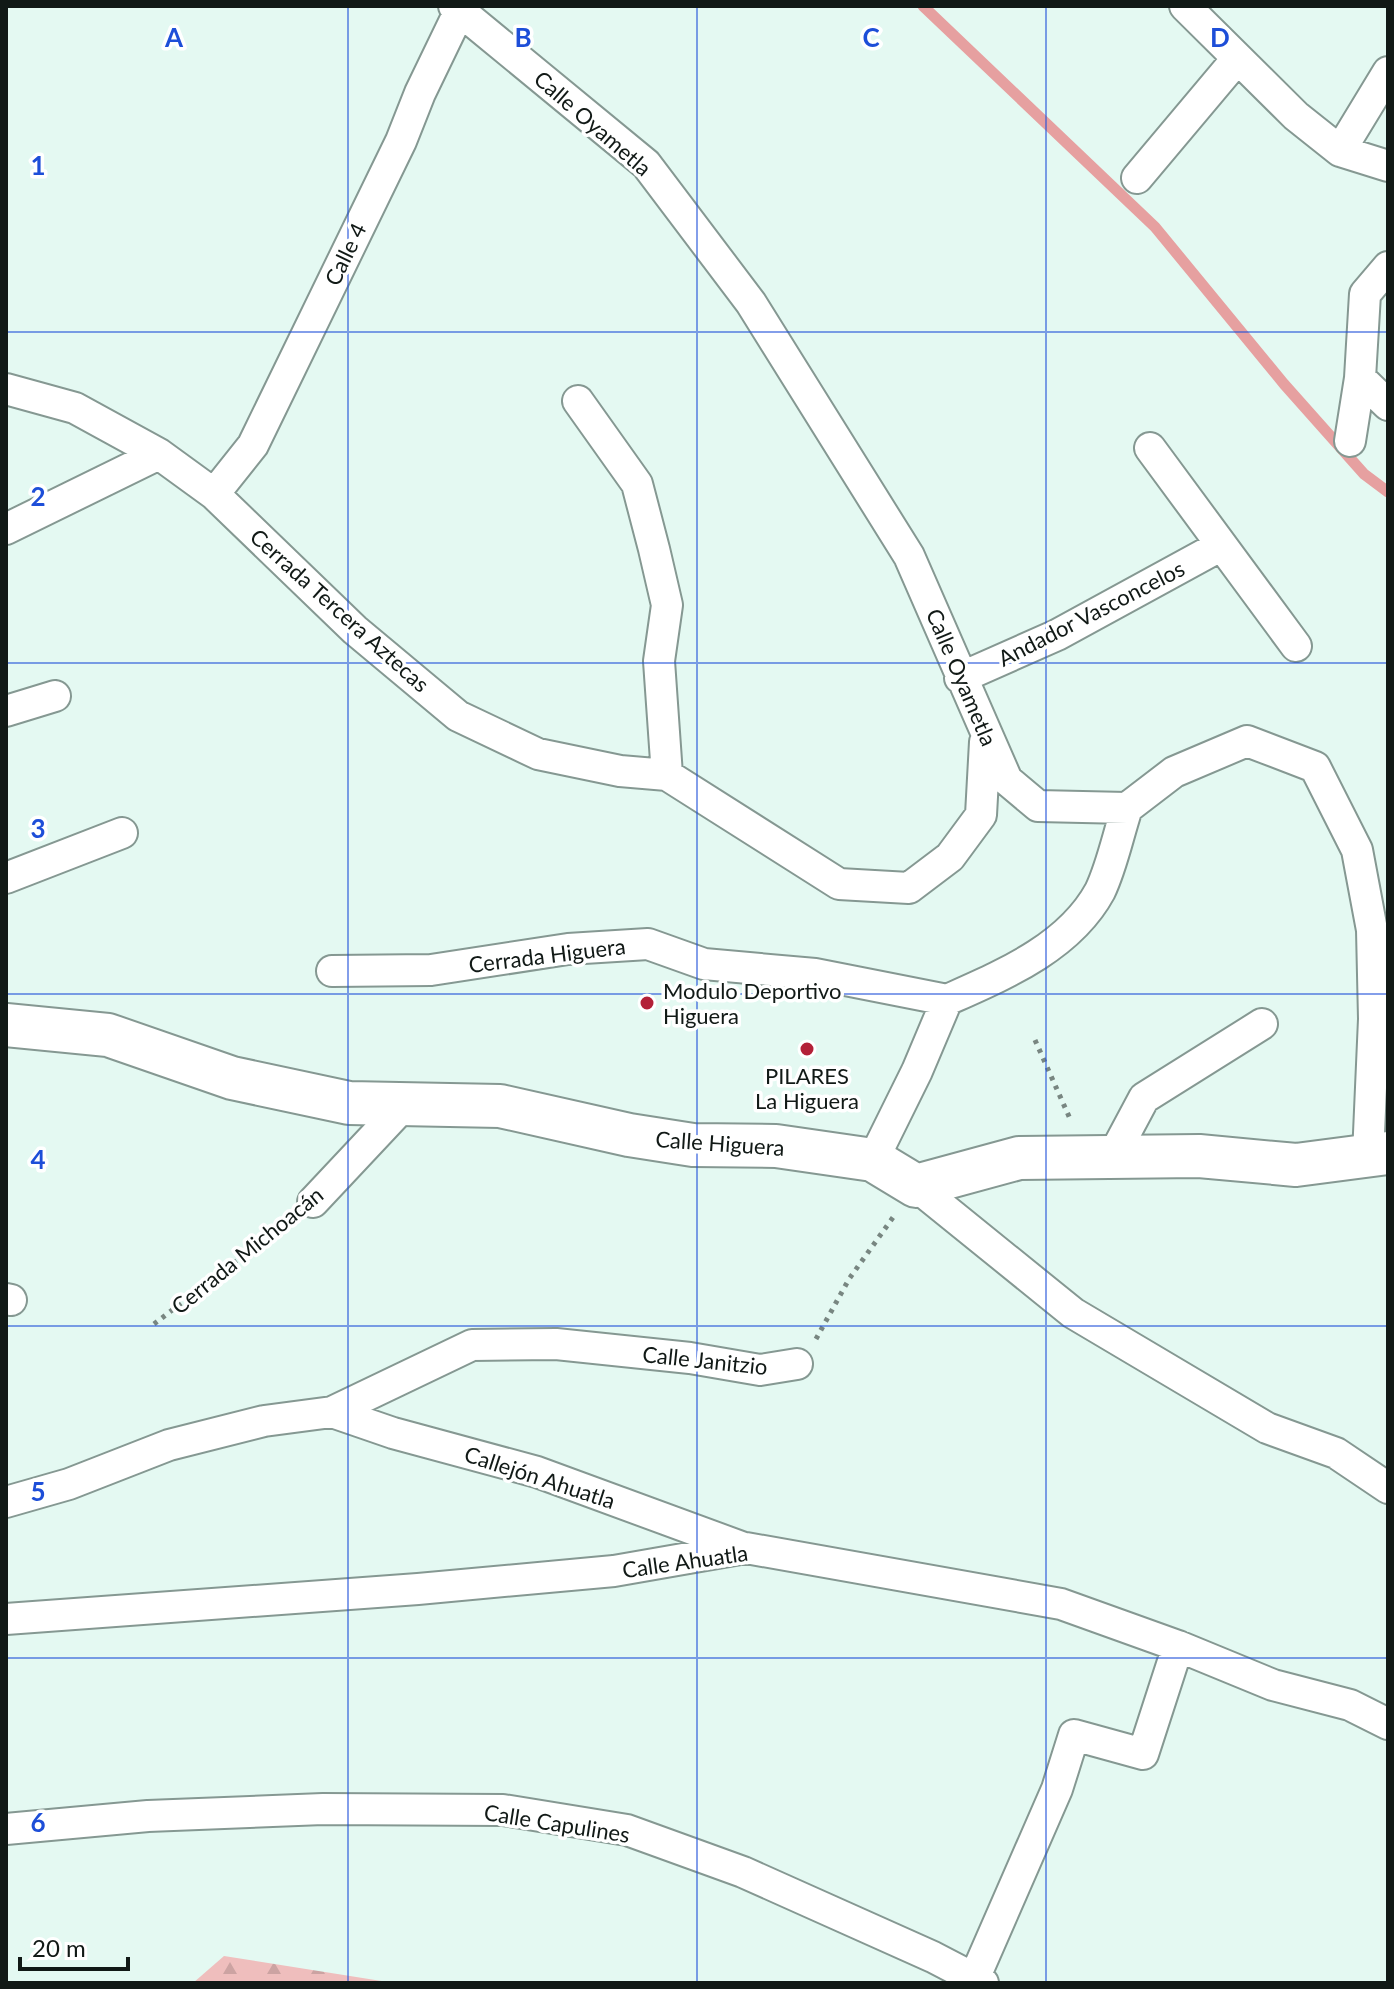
<svg xmlns="http://www.w3.org/2000/svg" width="1394" height="1989" font-family="Lato,sans-serif">
<style>
.forest{fill:url(#forest-firs)}
.lines{fill:none;stroke-linecap:round;stroke-linejoin:round}
.stream{stroke:#e6a0a0;stroke-width:11}
.street-casing{stroke:#859892;stroke-width:34}
.secondary-casing{stroke:#859892;stroke-width:46}
.path{stroke:#788681;stroke-width:5;stroke-dasharray:4 6;stroke-linecap:butt}
.street{stroke:#fff;stroke-width:30}
.secondary{stroke:#fff;stroke-width:42}
.grid{fill:none;stroke:#1d4ed8;stroke-width:2;stroke-opacity:0.55}
.poi-dot{fill:#b32037;stroke:#fff;stroke-width:3}
.labels{text-anchor:middle;dominant-baseline:central;stroke-width:7;stroke-linejoin:round;paint-order:stroke}
.street-label{font-size:22px;fill:#111916;stroke:#fff}
.poi-label{font-size:22px;fill:#111916;stroke:#fff;text-anchor:start}
.grid-label{font-size:26px;text-anchor:middle;font-weight:bold;fill:#1d4ed8;stroke:#fff;stroke-width:7;stroke-linejoin:round;paint-order:stroke}
</style>
<defs>
<pattern id="forest-firs" width="22" height="20" patternUnits="userSpaceOnUse" patternTransform="scale(2)"><rect width="22" height="20" fill="#efbebd"/><path d="M5 1l3.5 6h-7zM16 11l3.5 6h-7z" fill="#cca3a2"/></pattern>
</defs>
<rect width="100%" height="100%" fill="#e4f9f2"/>
<path class="forest" d="M 224,1956 L 394,1983 L 193,1983 Z"/>
<g class="lines">
<path class="stream" d="M 923,6 L 1155,227 L 1284,384 L 1364,474 L 1388,492"/>
<g class="street-casing">
<path id="street" d="M 454,6 L 646,164 L 751,303 L 909,556 L 1007,780 L 1038,806 L 1127,808 L 1174,772 L 1247,741 L 1315,767 L 1357,850 L 1372,930 L 1374,1019 L 1368,1156
M 1185,6 L 1296,116 L 1340,151 L 1388,166
M 1340,151 L 1388,72
M 1137,178 L 1237,59
M 1360,378 L 1388,405
M 6,389 L 75,408 L 159,454 L 214,494 L 355,630 L 458,716 L 538,754 L 620,771 L 667,775 L 839,884 L 909,888 L 950,857 L 981,815 L 985,742
M 578,401 L 637,484 L 654,549 L 667,605 L 659,661 L 667,775
M 1350,441 L 1360,378 L 1365,294 L 1388,267
M 1150,448 L 1296,646
M 214,494 L 253,445 L 401,141 L 420,93 L 462,6
M 6,529 L 159,454
M 960,678 L 1057,635 L 1220,546
M 6,711 L 55,696
M 6,878 L 122,833
M 332,971 L 431,970 L 568,949 L 648,944 L 704,964 L 815,974 L 947,1000
M 1112,1158 L 1144,1098 L 1262,1024
M 873,1160 L 917,1071 L 947,1000 C 1003,975 1069,948 1100,891 C 1112,866 1118,835 1127,808
M 916,1186 L 1073,1313 L 1267,1428 L 1336,1453 L 1388,1488
M 313,1202 L 405,1104
M 6,1299 L 11,1300
M 332,1412 L 393,1433 L 537,1472 L 744,1548
M 6,1502 L 69,1484 L 169,1445 L 264,1421 L 332,1412 L 472,1345 L 556,1344 L 690,1358 L 760,1370 L 797,1364
M 6,1619 L 418,1589 L 614,1571 L 746,1548 L 1061,1604 L 1178,1646 L 1273,1685 L 1350,1705 L 1388,1724
M 6,1829 L 148,1816 L 323,1809 L 503,1810 L 627,1830 L 743,1872 L 933,1957 L 983,1983
M 974,1979 L 1057,1789 L 1074,1735 L 1143,1754 L 1178,1646"/>
</g>
<g class="secondary-casing">
<path id="secondary" d="M 6,1025 L 108,1035 L 232,1078 L 349,1103 L 500,1106 L 629,1135 L 693,1145 L 776,1146 L 873,1160 L 916,1186 L 1019,1158 L 1199,1156 L 1296,1165 L 1388,1153"/>
</g>
<path class="path" d="M 1035,1040 L 1071,1121
M 154,1324 L 290,1220
M 816,1339 L 849,1279 L 894,1216"/>
<use href="#street" class="street"/>
<use href="#secondary" class="secondary"/>
</g>
<path class="grid" d="M 348,6 L 348,1983M 697,6 L 697,1983M 1046,6 L 1046,1983M 6,332 L 1388,332M 6,663 L 1388,663M 6,994 L 1388,994M 6,1326 L 1388,1326M 6,1658 L 1388,1658"/>
<g class="poi-dot">
<circle cx="647" cy="1003" r="8"/>
<circle cx="807" cy="1049" r="8"/>
</g>
<g class="labels">
<g class="street-label">
<text transform="translate(593 123) rotate(41)">Calle Oyametla</text>
<text transform="translate(345 254) rotate(-64)">Calle 4</text>
<text transform="translate(340 610) rotate(42)">Cerrada Tercera Aztecas</text>
<text transform="translate(1091 613) rotate(-27)">Andador Vasconcelos</text>
<text transform="translate(962 677) rotate(67)">Calle Oyametla</text>
<text transform="translate(547 955) rotate(-7)">Cerrada Higuera</text>
<text transform="translate(720 1143) rotate(4)">Calle Higuera</text>
<text transform="translate(247 1250) rotate(-39)">Cerrada Michoacán</text>
<text transform="translate(705 1360) rotate(6)">Calle Janitzio</text>
<text transform="translate(540 1477) rotate(18)">Callejón Ahuatla</text>
<text transform="translate(685 1561) rotate(-8)">Calle Ahuatla</text>
<text transform="translate(557 1823) rotate(9)">Calle Capulines</text>
</g>
<g class="poi-label">
<text x="663" y="990">Modulo Deportivo<tspan x="663" dy="25">Higuera</tspan></text>
<text x="807" y="1075" text-anchor="middle">PILARES<tspan x="807" dy="25">La Higuera</tspan></text>
</g>
</g>
<g class="grid-label">
<text x="174" y="47">A</text>
<text x="523" y="47">B</text>
<text x="871" y="47">C</text>
<text x="1220" y="47">D</text>
<text x="38" y="175">1</text>
<text x="38" y="506">2</text>
<text x="38" y="838">3</text>
<text x="38" y="1169">4</text>
<text x="38" y="1501">5</text>
<text x="38" y="1832">6</text>
</g>
<rect width="1394" height="1989" fill="none" stroke="#111916" stroke-width="16"/>
<path d="M20 1957v12h108v-12" fill="none" stroke="#111916" stroke-width="4"/>
<text x="32" y="1957" font-size="24" fill="#111916" stroke="#ffffff" stroke-width="6" paint-order="stroke">20 m</text>
</svg>
